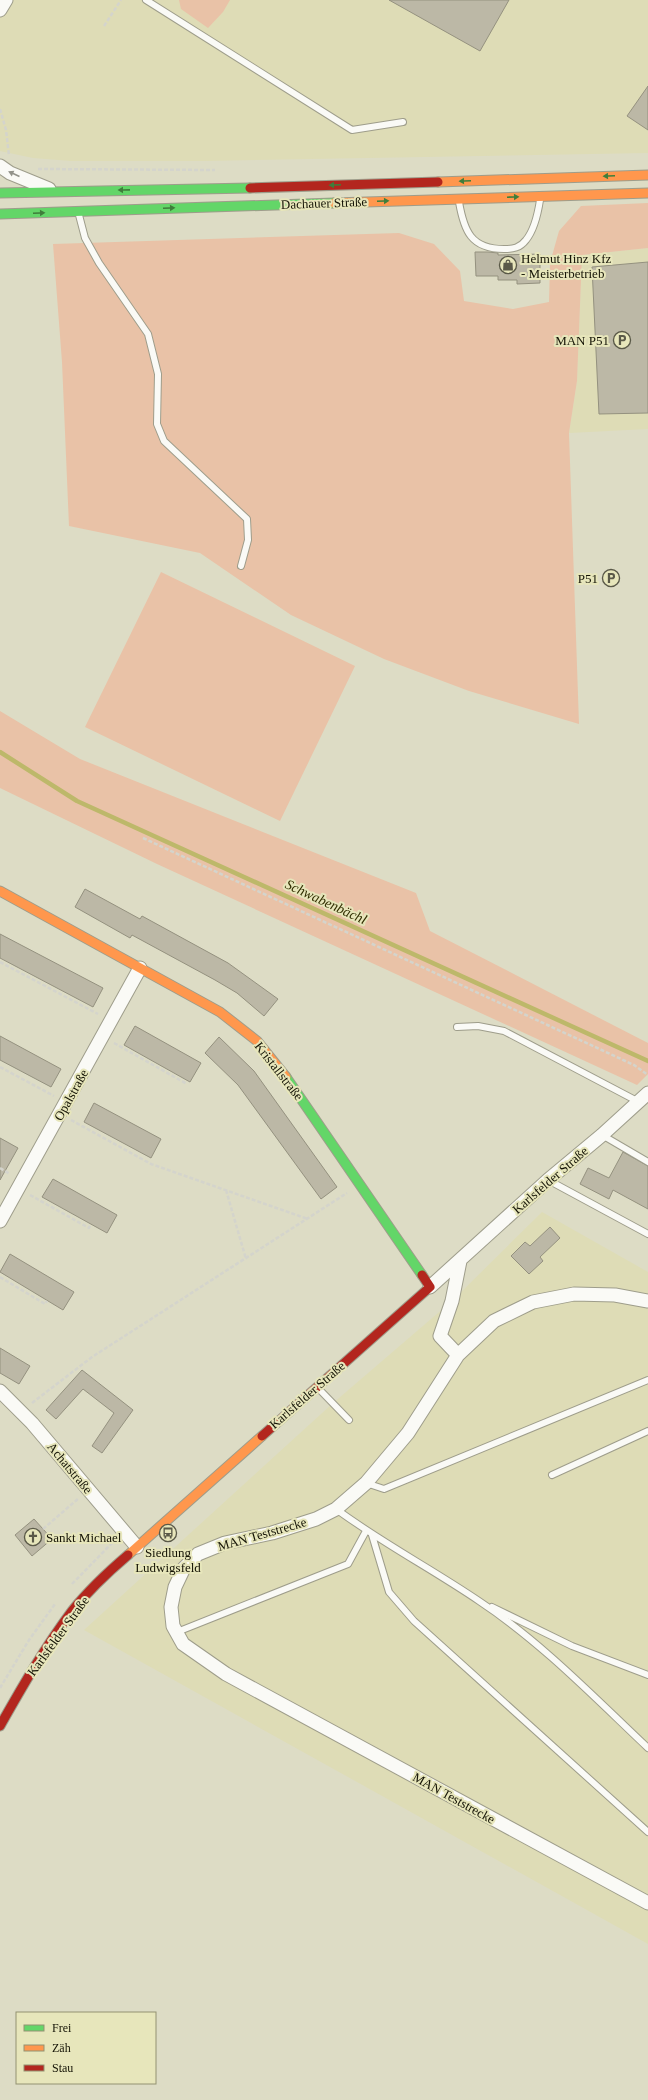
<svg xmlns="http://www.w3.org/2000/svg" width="648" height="2100" font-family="'Times New Roman',serif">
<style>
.built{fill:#dedcb6}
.green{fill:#e9c2a7}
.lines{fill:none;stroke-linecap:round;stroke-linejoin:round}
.stream{stroke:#bdb86a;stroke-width:4.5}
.building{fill:#bcb8a6;stroke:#94917f}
.lane-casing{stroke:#9e9d8b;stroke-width:8}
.street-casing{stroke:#9e9d8b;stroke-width:15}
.fast-casing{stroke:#9e9d8b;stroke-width:11}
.slow-casing{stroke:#9e9d8b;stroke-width:11}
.jam-casing{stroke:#9e9d8b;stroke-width:11}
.path{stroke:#d4d4cc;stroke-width:2.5;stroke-dasharray:4 2;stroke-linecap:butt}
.lane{stroke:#fafaf6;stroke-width:6}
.street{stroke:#fafaf6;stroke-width:13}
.fast{stroke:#63d668;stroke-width:9}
.slow{stroke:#ff974d;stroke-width:9}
.jam{stroke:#b3261e;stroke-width:9}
.oneway{fill:#92928a}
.oneway2{fill:#3f7e3b}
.labels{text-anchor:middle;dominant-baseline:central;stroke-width:4;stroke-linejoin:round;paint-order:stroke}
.street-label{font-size:13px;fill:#141305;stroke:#e7e6bb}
.poi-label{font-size:13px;fill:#141305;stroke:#e7e6bb;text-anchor:start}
.water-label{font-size:14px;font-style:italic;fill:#312e01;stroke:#e7e6bb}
</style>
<rect width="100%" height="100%" fill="#dddcc5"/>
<path class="built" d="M 0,0 L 648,0 L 648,153 L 204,161 L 71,161 L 33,158 L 0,151 Z
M 648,248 L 648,429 L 569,433 L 577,381 L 582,255 Z
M 542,1212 L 648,1272 L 648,1944 L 84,1630 L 332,1404 L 452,1301 Z"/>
<path class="green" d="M 179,0 L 230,0 L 223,12 L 208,28 L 181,9 Z
M 648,203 L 648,248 L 582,255 L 577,381 L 569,433 L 579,724 L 469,691 L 384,659 L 291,615 L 200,553 L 69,526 L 62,362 L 53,244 L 399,233 L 434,244 L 460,271 L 464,301 L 513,309 L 549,302 L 550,263 L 559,231 L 581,206 Z
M 161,572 L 355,666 L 280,821 L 85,727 Z
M 0,711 L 80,759 L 416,893 L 430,931 L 648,1043 L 648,1074 L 637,1085 L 157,864 L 0,788 Z"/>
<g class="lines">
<path class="stream" d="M 0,752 L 77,801 L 648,1061"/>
</g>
<path class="building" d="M 389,0 L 509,0 L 480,51 Z
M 648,86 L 648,130 L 627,116 Z
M 475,252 L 488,252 L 498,253 L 498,255 L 540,254 L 540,283 L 517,284 L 517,280 L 498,280 L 498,276 L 476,276 Z
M 648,262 L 648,413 L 599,414 L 592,267 Z
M 85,889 L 140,919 L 142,916 L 228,963 L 278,999 L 264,1016 L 237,993 L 215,980 L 132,935 L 130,938 L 75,907 Z
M 0,934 L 103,988 L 93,1007 L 0,958 Z
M 135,1026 L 201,1063 L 190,1082 L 124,1045 Z
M 0,1036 L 61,1069 L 51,1087 L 0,1060 Z
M 219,1037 L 254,1071 L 337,1187 L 321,1199 L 238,1085 L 205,1053 Z
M 94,1103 L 161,1139 L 151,1158 L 84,1122 Z
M 0,1138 L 18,1148 L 0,1180 Z
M 623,1152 L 648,1166 L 648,1209 L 613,1190 L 609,1199 L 580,1184 L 588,1168 L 609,1178 Z
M 53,1179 L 117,1215 L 107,1233 L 42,1197 Z
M 550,1227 L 560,1238 L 540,1257 L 543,1261 L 529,1274 L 511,1256 L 525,1242 L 530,1246 Z
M 10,1254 L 74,1292 L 63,1310 L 0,1272 Z
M 0,1348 L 30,1366 L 19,1384 L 0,1373 Z
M 82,1370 L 133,1410 L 102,1453 L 92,1446 L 114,1413 L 83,1389 L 56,1419 L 46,1410 Z
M 34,1519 L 52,1539 L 32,1556 L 15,1535 Z"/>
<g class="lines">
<g class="lane-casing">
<path id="lane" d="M 146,0 L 352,130 L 403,122
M 459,202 C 464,231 471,249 504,249 C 513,249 520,248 526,240 C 535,229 538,213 540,200
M 79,215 L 85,238 L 99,263 L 148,334 L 158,374 L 157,424 L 164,441 L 247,519 L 248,540 L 241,566
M 457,1027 L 478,1026 L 504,1031 L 639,1102
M 602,1135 L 648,1162
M 548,1180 L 648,1234
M 318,1388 L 349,1420
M 552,1475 L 648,1431
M 366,1483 L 384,1489 L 648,1380
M 336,1509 C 382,1543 432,1569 479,1601 C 541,1642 594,1697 648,1748
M 372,1535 L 389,1592 L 414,1621 L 648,1832
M 492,1607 L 572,1646 L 648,1675
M 177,1632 L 348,1564 L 366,1531"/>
</g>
<g class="street-casing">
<path id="street" d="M 0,10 L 6,0
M 0,166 L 10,173 L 49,189
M 0,1221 L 140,968
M 430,1287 L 548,1180 L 602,1135 L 648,1093
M 648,1301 L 615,1295 L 574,1294 L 533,1302 L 494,1321 L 458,1355 L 408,1433 L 366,1483 L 336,1509 L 316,1519 L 272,1533 L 225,1543 L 198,1554 L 184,1568 L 175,1587 L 171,1607 L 173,1626 L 183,1644 L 226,1674 L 648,1903
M 458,1355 L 440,1336 L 452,1301 L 460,1261
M 0,1391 L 32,1423 L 137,1547"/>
</g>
<g class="fast-casing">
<path id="fast" d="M 0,193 L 250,188
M 0,214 L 334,203
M 286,1077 L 422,1275"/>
</g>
<g class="slow-casing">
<path id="slow" d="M 438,182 L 648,175
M 334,203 L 648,193
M 0,891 L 220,1012 L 257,1041 L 286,1077
M 128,1555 L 262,1436"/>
</g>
<g class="jam-casing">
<path id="jam" d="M 250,188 L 438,182
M 262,1436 L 430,1287 L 422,1275
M 0,1726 C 22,1687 45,1647 72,1611 C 88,1591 108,1572 128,1555"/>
</g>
<path class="path" d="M 104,26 L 121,0
M 0,109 L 6,130 L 9,156
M 38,169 L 215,170
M 143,838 L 634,1065 L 648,1075
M 0,962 L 98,1014
M 114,1043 L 187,1084
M 0,1067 L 54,1096
M 71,1120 L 151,1164 L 308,1219
M 0,1168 L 10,1174
M 226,1190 L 246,1259
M 30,1195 L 89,1228 L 91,1224
M 0,1277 L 45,1304 L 47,1301
M 32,1403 L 92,1357 L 347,1193
M 43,1529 L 79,1498
M 72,1584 L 115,1540
M 0,1688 L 29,1640 L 55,1604"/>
<use href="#lane" class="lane"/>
<use href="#street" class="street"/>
<use href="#fast" class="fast"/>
<use href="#slow" class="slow"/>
<use href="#jam" class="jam"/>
</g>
<defs><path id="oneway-solid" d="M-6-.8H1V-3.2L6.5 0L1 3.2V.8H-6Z"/></defs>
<use class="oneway" href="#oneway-solid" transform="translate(14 174) rotate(-156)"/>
<g class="oneway2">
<use href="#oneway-solid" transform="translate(609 176) rotate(178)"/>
<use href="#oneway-solid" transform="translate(465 181) rotate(178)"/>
<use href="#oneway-solid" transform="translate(335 185) rotate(178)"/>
<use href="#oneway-solid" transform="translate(124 190) rotate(179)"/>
<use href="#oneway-solid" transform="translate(513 197) rotate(-2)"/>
<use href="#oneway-solid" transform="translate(383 201) rotate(-2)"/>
<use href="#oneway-solid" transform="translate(169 208) rotate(-2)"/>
<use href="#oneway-solid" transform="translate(39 213) rotate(-2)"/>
</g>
<defs>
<g id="shop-ring" transform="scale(0.9)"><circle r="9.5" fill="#e7e6bb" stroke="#5a5948" stroke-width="1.5"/><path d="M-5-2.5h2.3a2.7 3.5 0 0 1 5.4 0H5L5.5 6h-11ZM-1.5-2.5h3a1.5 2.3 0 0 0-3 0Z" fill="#5a5948"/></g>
<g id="parking-ring" transform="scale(0.9)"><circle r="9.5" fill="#e7e6bb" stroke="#5a5948" stroke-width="1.5"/><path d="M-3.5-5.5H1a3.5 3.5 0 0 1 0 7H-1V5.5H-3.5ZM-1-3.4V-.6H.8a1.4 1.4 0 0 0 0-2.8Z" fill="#5a5948"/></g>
<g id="bus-ring" transform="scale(0.9)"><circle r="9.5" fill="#e7e6bb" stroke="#5a5948" stroke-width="1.5"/><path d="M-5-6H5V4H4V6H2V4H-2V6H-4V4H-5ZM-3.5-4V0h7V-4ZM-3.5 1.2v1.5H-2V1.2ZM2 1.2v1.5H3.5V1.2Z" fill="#5a5948"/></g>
<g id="church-ring" transform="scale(0.9)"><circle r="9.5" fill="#e7e6bb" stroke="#5a5948" stroke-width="1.5"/><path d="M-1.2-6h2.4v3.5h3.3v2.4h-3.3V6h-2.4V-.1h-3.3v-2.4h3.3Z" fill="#5a5948"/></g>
</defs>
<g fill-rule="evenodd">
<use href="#shop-ring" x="508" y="265"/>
<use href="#parking-ring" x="622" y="340"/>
<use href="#parking-ring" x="611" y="578"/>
<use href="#bus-ring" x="168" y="1533"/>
<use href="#church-ring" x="33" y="1537"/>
</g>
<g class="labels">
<g class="street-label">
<text transform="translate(324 203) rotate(-2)">Dachauer Straße</text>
<text transform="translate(279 1071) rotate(52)">Kristallstraße</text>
<text transform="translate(71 1095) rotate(-61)">Opalstraße</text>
<text transform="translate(550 1180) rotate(-41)">Karlsfelder Straße</text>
<text transform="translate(307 1395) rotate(-41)">Karlsfelder Straße</text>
<text transform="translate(70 1468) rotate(50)">Achatstraße</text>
<text transform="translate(262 1534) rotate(-16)">MAN Teststrecke</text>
<text transform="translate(58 1636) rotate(-54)">Karlsfelder Straße</text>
<text transform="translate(454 1798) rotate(29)">MAN Teststrecke</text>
</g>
<g class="poi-label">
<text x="521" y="258">Helmut Hinz Kfz<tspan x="521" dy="15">- Meisterbetrieb</tspan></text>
<text x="609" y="340" text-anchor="end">MAN P51</text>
<text x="598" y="578" text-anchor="end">P51</text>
<text x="46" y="1537">Sankt Michael</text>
<text x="168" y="1552" text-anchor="middle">Siedlung<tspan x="168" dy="15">Ludwigsfeld</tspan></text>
</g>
<g class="water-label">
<text transform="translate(326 902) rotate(25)">Schwabenbächl</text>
</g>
</g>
<rect x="16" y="2012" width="140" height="72" fill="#e7e6bb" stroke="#939272"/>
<rect x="24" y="2025" width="20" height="6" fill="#63d668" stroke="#939272"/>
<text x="52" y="2032" font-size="12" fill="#141305">Frei</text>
<rect x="24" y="2045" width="20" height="6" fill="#ff974d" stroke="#939272"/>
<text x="52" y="2052" font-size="12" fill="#141305">Zäh</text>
<rect x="24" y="2065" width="20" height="6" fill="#b3261e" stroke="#939272"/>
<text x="52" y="2072" font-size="12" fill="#141305">Stau</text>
</svg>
